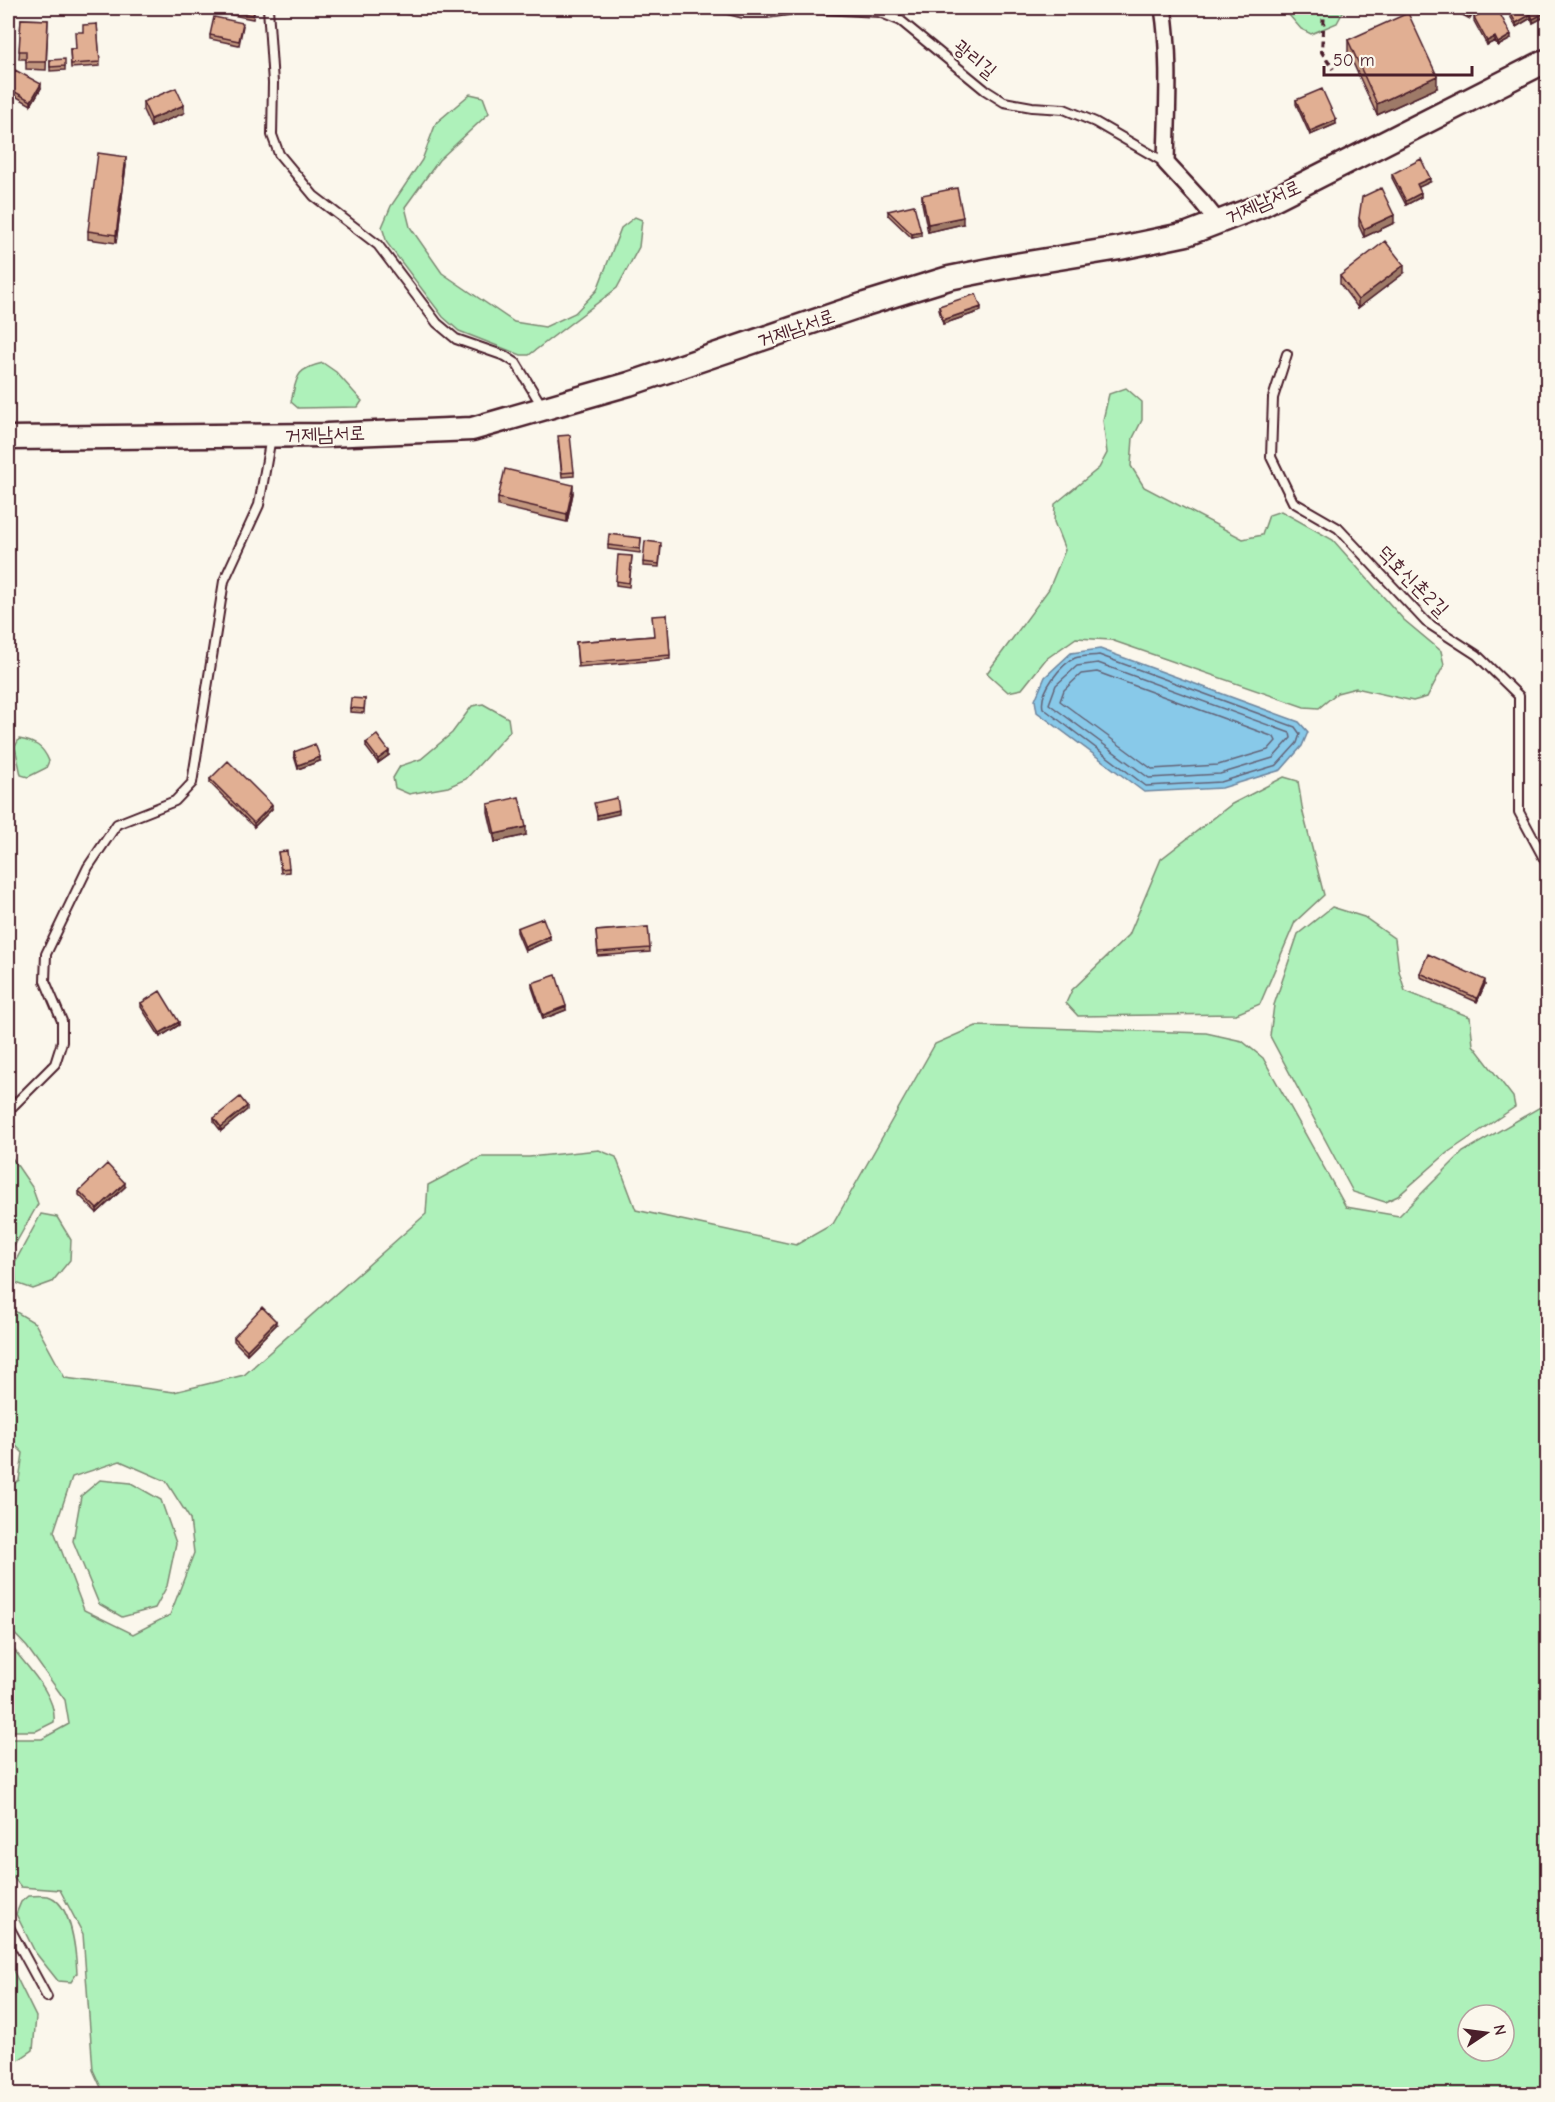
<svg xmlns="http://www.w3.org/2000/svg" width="1555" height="2102" font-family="'Comic Neue','Poor Story',sans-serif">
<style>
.green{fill:#aef1ba;stroke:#7c8872;stroke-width:1.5;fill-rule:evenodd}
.water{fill:#88c9e9;stroke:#6f859d;stroke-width:1.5}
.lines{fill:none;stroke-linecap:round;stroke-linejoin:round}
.shore{stroke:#636377;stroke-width:1.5}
.lane-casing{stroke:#4a1f2b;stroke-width:12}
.street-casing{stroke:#4a1f2b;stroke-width:20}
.secondary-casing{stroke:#4a1f2b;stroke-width:27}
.path{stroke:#4a1f2b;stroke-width:4;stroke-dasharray:6 4.5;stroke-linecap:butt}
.lane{stroke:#fbf7ec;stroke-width:8}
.street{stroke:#fbf7ec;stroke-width:15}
.secondary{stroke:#fbf7ec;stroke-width:22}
.wall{fill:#c2967e;stroke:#4a1f2b;stroke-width:1.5}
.shaded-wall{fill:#9e7a67;stroke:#4a1f2b;stroke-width:1.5}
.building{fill:#e1af93;stroke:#4a1f2b;stroke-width:1.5}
.labels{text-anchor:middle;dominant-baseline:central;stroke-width:5;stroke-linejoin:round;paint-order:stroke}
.street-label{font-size:20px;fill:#4a1f2b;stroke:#fbf7ec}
</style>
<rect width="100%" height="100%" fill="#fbf7ec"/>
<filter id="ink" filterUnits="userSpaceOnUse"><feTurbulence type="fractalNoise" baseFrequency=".0167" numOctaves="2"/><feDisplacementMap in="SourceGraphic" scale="12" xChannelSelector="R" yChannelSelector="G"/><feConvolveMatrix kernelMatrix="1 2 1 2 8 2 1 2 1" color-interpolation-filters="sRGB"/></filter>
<g filter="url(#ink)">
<path class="green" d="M 1283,8 L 1345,8 L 1337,23 L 1311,34 L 1301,29 Z
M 470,94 L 483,97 L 489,113 L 439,160 L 405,207 L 410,227 L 442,273 L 514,322 L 545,327 L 575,313 L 597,290 L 621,228 L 635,217 L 642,220 L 639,247 L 617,288 L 529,355 L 521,355 L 459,331 L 443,317 L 387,243 L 382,227 L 391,206 L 422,160 L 436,123 Z
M 323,363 L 336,372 L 362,401 L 358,407 L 298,408 L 291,402 C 297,377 295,369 323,363 Z
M 1126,388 L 1142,402 L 1142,420 L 1133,438 L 1131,466 L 1144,487 L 1243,539 L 1262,535 L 1269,515 L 1281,511 L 1333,540 L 1404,620 L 1441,651 L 1444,665 L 1427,697 L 1413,701 L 1356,688 L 1337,693 L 1319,708 L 1304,707 L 1111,640 L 1076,638 L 1046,659 L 1022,689 L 1008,692 L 987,673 L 1049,589 L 1065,550 L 1054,522 L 1055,504 L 1099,468 L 1107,453 L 1103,420 L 1109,394 Z
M 483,704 L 508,718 L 510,731 L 466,779 L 448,787 L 409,794 L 395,788 L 393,778 L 400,766 L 421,759 L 452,733 L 472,706 Z
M 19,739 C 35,742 43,746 49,761 L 46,768 L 28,777 L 21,775 L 15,747 Z
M 1284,777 L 1298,781 L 1303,813 L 1324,895 L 1295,922 L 1260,1004 L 1236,1014 L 1078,1016 L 1066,1003 L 1072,990 L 1129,935 L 1161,859 L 1232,804 Z
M 1332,907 L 1364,917 L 1395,939 L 1399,971 L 1405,991 L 1470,1017 L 1473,1045 L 1513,1097 L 1515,1107 L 1447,1153 L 1398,1196 L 1385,1202 L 1353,1192 L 1270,1036 L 1274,1005 L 1298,934 Z
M 976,1026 L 1206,1033 L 1242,1041 L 1263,1058 L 1346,1207 L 1399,1216 L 1463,1152 L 1547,1103 L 1547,2094 L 104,2094 L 93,2070 L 83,1934 L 60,1890 L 21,1887 L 9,1872 L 8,1866 L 8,1739 L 42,1739 L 69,1724 L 65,1700 L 27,1647 L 8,1627 L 8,1488 L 19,1480 L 23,1453 L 8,1438 L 8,1307 L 35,1323 L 65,1378 L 174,1392 L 244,1375 L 426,1214 L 428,1185 L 481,1157 L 529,1157 L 599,1150 L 616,1157 L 636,1210 L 796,1245 L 833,1224 L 935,1044 ZM 120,1461 L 166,1481 L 190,1519 L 194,1553 L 170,1615 L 133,1634 L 84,1610 L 54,1531 L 72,1477 ZM 1468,2015 L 1504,2015 L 1504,2051 L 1468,2051 Z
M 8,1152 L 32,1187 L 38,1204 L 8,1257 Z
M 41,1214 L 57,1217 L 71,1240 L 70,1260 L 52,1282 L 33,1289 L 16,1283 L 15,1262 Z
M 100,1480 L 131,1483 L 161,1500 L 176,1543 L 167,1586 L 155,1608 L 122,1617 L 99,1604 L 73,1541 L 81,1496 Z
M 8,1642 C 24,1664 57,1694 54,1722 L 36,1731 L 8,1731 Z
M 28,1896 C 34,1896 42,1895 48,1896 C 72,1903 76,1953 77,1973 L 71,1982 L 58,1981 L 35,1952 L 16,1914 L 21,1902 Z
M 8,1960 L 36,2017 L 33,2050 L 8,2067 Z"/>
<path class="water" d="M 1100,649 L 1299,722 L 1308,732 L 1302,746 L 1281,770 L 1222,788 L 1144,792 L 1037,712 L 1035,700 L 1045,677 L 1071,653 Z"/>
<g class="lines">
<path class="shore" d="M 1099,655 L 1295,727 L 1300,734 L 1297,743 L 1277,765 L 1221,782 L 1146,786 L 1043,708 C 1039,692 1061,664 1075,658 C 1082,656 1092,656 1099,655 Z
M 1098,663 L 1290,733 L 1291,738 L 1273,758 L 1220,774 L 1149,778 L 1049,704 L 1056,685 L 1077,666 Z
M 1097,672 L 1274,737 L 1276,741 L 1268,750 L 1218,765 L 1152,769 L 1060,701 L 1064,690 L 1081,674 Z"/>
<g class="lane-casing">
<path id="lane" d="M 268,8 L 273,83 L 272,135 L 279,154 L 314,196 L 378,245 L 437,323 L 456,339 L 505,356 L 516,363 L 542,406
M 723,8 L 743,13 L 767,13 L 802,8 L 879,12 L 901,21 L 985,90 L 1004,102 L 1032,107 L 1064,109 L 1095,122 L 1166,163
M 1287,354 L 1273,398 L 1271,457 L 1293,502 L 1338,528 L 1426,622 L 1477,655 L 1519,696 L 1519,812 L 1548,866
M 8,1111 L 55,1064 L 62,1042 L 62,1021 L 45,981 L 46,954 L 88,867 L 117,824 L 175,801 L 192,783 L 224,581 L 259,505 L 271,437
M 8,1925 L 47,1997"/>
</g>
<g class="street-casing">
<path id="street" d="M 1163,8 C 1171,58 1167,112 1166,163 L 1202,202 L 1218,222"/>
</g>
<g class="secondary-casing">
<path id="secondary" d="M 8,438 L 327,435 L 472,429 L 629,384 L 865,304 L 949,278 L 1004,267 L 1120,248 L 1187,234 L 1260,206 L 1548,60"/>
</g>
<path class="path" d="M 1324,8 L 1322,52 L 1333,69"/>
<use href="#lane" class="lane"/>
<use href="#street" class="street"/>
<use href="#secondary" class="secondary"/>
</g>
<path class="wall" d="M 30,8 L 52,8 L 52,10 L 30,10 Z
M 232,8 L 255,8 L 253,19 L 232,15 Z
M 1449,8 L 1476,8 L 1470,19 Z
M 1506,8 L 1548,8 L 1548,15 L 1533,23 L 1531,18 L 1516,27 Z
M 1474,17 L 1511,39 L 1498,46 L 1495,41 L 1487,45 L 1474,21 Z
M 21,19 L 48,20 L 46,70 L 26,69 L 26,59 L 19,59 Z
M 97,24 L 100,66 L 71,68 L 70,49 L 76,49 L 83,32 Z
M 243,26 L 239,45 L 210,39 L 210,35 Z
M 1348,40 L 1437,88 L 1377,115 L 1348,52 Z
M 50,60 L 65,66 L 65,70 L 50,71 Z
M 1548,73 L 1548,128 L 1543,117 L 1543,75 Z
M 8,83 L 41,88 L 31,105 L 8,92 Z
M 1296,100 L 1336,124 L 1310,135 L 1296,104 Z
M 143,102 L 184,113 L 151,127 L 143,110 Z
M 126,165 L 116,243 L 88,239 L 88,231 Z
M 1392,174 L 1430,182 L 1418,187 L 1421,197 L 1406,205 L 1392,178 Z
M 922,195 L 963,224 L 928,232 L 922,203 Z
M 888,211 L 921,236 L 912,238 L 888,215 Z
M 1359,218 L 1394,223 L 1364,237 L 1359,226 Z
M 8,243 L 15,243 L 14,264 L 8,264 Z
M 1404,273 L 1358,308 L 1340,284 L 1340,276 Z
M 939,306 L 981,311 L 943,324 L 939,310 Z
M 558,440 L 574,472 L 574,476 L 562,477 Z
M 573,493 L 567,522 L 498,506 L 498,498 Z
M 641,538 L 640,553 L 608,549 L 608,545 Z
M 661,547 L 659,567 L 643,566 L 643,562 Z
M 632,556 L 629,587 L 616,585 L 616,581 Z
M 667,615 L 670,659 L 578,667 L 576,642 L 653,636 Z
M 365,699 L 364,713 L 350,712 L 350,708 Z
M 366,743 L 389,755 L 378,763 L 366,747 Z
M 294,752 L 320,761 L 298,769 L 294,756 Z
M 210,779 L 272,809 L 254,827 L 210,783 Z
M 488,804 L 526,835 L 495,842 L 488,812 Z
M 1548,834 L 1548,846 L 1544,843 L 1544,839 Z
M 278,852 L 289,868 L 289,872 L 281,873 Z
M 648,927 L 650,952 L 598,956 L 596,931 Z
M 517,928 L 550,940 L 525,951 L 517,932 Z
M 1420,973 L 1485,984 L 1477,1002 L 1420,977 Z
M 532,983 L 566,1010 L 543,1019 L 532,987 Z
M 141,1003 L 179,1025 L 160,1037 L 141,1007 Z
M 247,1110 L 221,1131 L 214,1122 L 214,1118 Z
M 125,1187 L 97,1213 L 79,1195 L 79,1191 Z
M 276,1325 L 247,1354 L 234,1341 L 234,1337 Z"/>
<path class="shaded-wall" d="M 1474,8 L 1476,8 L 1470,19 L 1470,15 Z
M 1548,11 L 1548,15 L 1533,23 L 1533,19 Z
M 1531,14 L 1531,18 L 1516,27 L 1516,23 Z
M 1511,35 L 1511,39 L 1498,46 L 1498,43 Z
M 1495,37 L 1495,41 L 1487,45 L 1487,41 Z
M 1437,76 L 1437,88 L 1377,115 L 1377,104 Z
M 41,84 L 41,88 L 31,105 L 31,101 Z
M 184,105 L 184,113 L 151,127 L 151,119 Z
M 1336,120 L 1336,124 L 1310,135 L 1310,131 Z
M 126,157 L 126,165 L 116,243 L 116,235 Z
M 1430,178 L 1430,182 L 1417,188 L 1417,184 Z
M 1421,193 L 1421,197 L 1406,205 L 1406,201 Z
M 1394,215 L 1394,223 L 1364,237 L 1364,229 Z
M 963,217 L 963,224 L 928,232 L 928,224 Z
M 921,232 L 921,236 L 912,238 L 912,234 Z
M 1404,265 L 1404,273 L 1358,308 L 1358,300 Z
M 981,307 L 981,311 L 943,324 L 943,320 Z
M 573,485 L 573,493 L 567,522 L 567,514 Z
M 389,751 L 389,755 L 378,763 L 378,759 Z
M 320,757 L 320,761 L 298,769 L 298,765 Z
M 272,805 L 272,809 L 254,827 L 254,823 Z
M 619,810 L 619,814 L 597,819 L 597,815 Z
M 526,827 L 526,835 L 495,842 L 495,834 Z
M 550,936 L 550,940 L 525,951 L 525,947 Z
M 1485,980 L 1485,984 L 1477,1002 L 1477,998 Z
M 566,1006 L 566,1010 L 543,1019 L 543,1015 Z
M 179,1022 L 179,1025 L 160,1037 L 160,1033 Z
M 247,1106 L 247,1110 L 221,1131 L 221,1127 Z
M 125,1183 L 125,1187 L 97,1213 L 97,1209 Z
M 276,1321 L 276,1325 L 247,1354 L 247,1350 Z"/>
<path class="building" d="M 232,8 L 255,8 L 253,15 L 232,11 Z
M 1456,8 L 1474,8 L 1470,15 Z
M 1493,8 L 1497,8 L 1511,35 L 1498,43 L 1495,37 L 1487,41 L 1474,17 Z
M 1508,8 L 1548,8 L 1548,11 L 1533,19 L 1531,14 L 1516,23 Z
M 1408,13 L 1437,76 L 1377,104 L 1348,40 Z
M 214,17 L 243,23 L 239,41 L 210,35 Z
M 21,19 L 48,20 L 46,62 L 26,62 L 26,51 L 19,51 Z
M 97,24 L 100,62 L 71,64 L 70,49 L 76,49 L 75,32 L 83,32 L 83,25 Z
M 65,59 L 65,66 L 50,67 L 50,60 Z
M 15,70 L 41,84 L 31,101 L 8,88 L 8,83 Z
M 1548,73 L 1548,85 L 1543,75 Z
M 176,88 L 184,105 L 151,119 L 143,102 Z
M 1322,89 L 1336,120 L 1310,131 L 1296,100 Z
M 98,153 L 126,157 L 116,235 L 88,231 Z
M 1421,159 L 1430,178 L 1417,184 L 1421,193 L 1406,201 L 1392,174 Z
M 957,188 L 963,217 L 928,224 L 922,195 Z
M 1381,188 L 1394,215 L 1364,229 L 1359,218 L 1362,197 Z
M 914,205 L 921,232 L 912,234 L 888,211 Z
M 1385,241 L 1404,265 L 1358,300 L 1340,276 Z
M 8,243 L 15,243 L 14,260 L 8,260 Z
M 976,294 L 981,307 L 943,320 L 939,306 Z
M 570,435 L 574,472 L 562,473 L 558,436 Z
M 505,469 L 573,485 L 567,514 L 498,498 Z
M 609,534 L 641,538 L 640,549 L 608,545 Z
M 645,541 L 661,543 L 659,564 L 643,562 Z
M 618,555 L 632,556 L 629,583 L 616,581 Z
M 667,615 L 670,655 L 578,663 L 576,642 L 654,636 L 652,616 Z
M 351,698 L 365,699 L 364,709 L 350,708 Z
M 377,735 L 389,751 L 378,759 L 366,743 Z
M 315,744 L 320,757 L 298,765 L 294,752 Z
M 228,761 L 272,805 L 254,823 L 210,779 Z
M 519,797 L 526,827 L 495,834 L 488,804 Z
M 617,798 L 619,810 L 597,815 L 594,803 Z
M 1548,834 L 1548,842 L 1544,839 Z
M 287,851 L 289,868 L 281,869 L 278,852 Z
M 543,918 L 550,936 L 525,947 L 517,928 Z
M 648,927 L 650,948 L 598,952 L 596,931 Z
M 1428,954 L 1485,980 L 1477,998 L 1420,973 Z
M 556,975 L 566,1006 L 543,1015 L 532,983 Z
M 160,991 L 179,1022 L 160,1033 L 141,1003 Z
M 240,1097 L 247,1106 L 221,1127 L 214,1118 Z
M 107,1164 L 125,1183 L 97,1209 L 79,1191 Z
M 262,1307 L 276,1321 L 247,1350 L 234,1337 Z"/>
</g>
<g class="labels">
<g class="street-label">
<text transform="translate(975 59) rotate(39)">광리길</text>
<text transform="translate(1263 202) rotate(-24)">거제남서로</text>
<text transform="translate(796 328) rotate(-19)">거제남서로</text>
<text transform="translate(325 434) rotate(-2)">거제남서로</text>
<text transform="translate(1413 581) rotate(45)">덕호신촌2길</text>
</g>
</g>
<rect width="1555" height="2102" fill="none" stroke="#fbf7ec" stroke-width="30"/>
<rect x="15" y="15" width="1525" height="2072" fill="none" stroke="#4a1f2b" stroke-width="2" filter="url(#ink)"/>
<g transform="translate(1486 2033) rotate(77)"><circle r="28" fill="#fbf7ec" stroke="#b4a19f" stroke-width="1.5"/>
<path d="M0-4.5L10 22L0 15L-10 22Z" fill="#4a1f2b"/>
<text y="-9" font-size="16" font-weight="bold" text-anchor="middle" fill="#4a1f2b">N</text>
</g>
<path d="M1324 66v9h148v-9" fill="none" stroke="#4a1f2b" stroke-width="3"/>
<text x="1333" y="66" font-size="18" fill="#4a1f2b" stroke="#fbf7ec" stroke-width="4.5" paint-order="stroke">50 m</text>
</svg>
